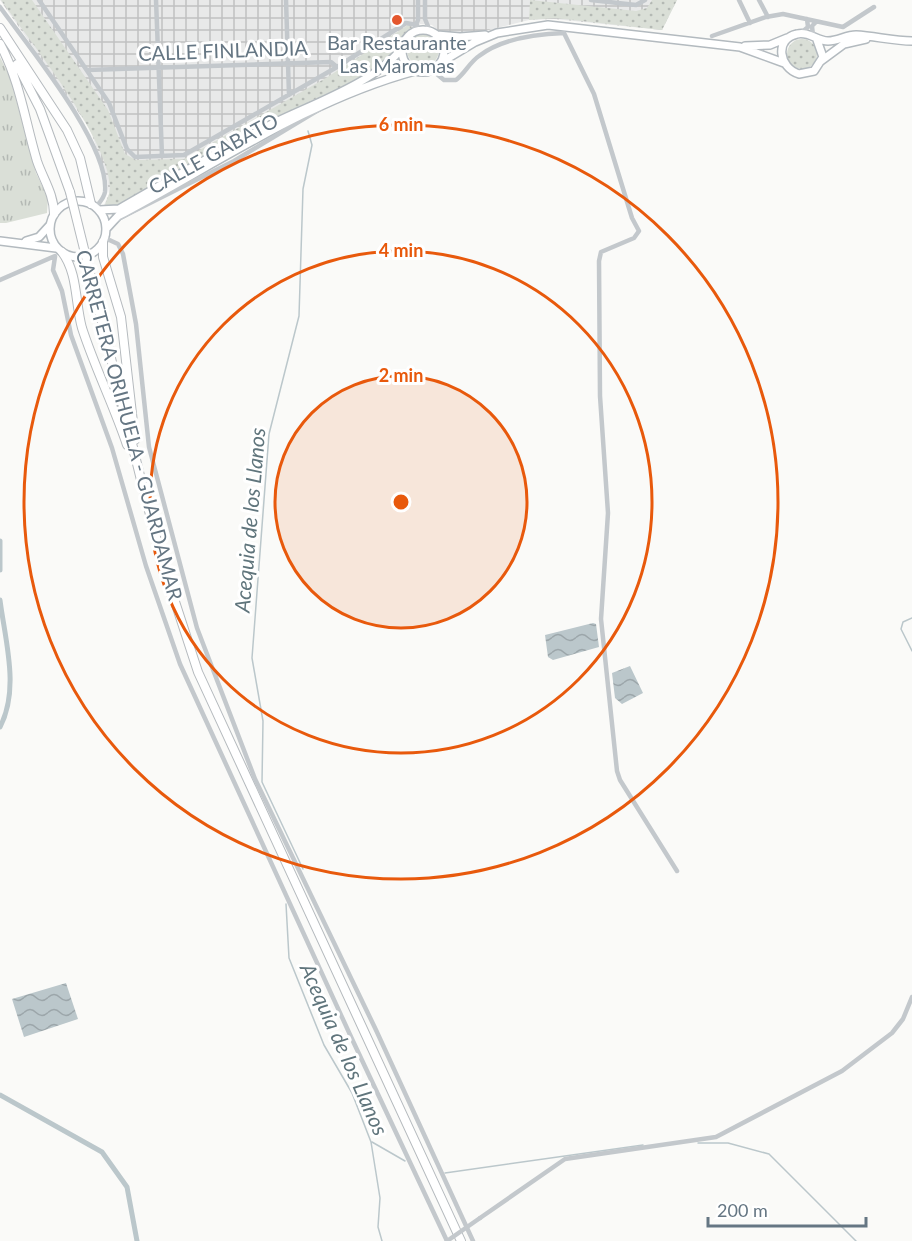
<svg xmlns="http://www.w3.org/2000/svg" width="912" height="1241" font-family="Lato,sans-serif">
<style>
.industrial{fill:url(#industrial-grid)}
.grass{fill:url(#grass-tufts)}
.park{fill:url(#park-dots)}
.water{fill:url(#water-waves)}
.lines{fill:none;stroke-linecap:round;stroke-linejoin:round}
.stream{stroke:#bbc7cb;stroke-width:1.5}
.canal{stroke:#bbc7cb;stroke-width:5}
.secondary-casing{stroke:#b3babf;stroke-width:10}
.primary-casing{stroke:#b5babe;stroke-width:10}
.street{stroke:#c3c8cc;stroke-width:4.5}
.secondary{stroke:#fff;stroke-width:7}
.primary{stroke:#fff;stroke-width:8}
.primary-bridge-casing{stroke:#b5babe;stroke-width:10;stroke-linecap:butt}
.street-bridge{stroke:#c3c8cc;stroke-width:4.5}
.primary-bridge{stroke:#fff;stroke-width:8}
.ring{fill:none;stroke:#e8590c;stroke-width:3}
.poi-dot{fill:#e4572e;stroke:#fff;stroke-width:2}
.labels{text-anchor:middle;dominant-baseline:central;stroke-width:6;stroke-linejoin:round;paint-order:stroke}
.poi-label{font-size:20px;fill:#657683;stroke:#fff}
.street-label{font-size:20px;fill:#657683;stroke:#fff}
.water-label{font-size:21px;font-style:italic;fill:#60757c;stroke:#fff}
.centre{fill:#e8590c;stroke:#fff;stroke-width:3}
.ring-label{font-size:18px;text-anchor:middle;font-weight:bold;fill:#e8590c;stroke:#fff;stroke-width:6;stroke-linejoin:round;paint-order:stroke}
</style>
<defs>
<pattern id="industrial-grid" width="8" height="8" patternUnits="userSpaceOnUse" patternTransform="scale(1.5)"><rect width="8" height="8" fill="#e8e9e9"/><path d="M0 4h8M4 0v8" fill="none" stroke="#c0c1c2"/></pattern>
<pattern id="grass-tufts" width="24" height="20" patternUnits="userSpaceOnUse" patternTransform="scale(1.5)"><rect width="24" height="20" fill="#dadfd7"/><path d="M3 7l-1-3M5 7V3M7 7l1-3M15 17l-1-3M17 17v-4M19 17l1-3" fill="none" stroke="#b4b9b4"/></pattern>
<pattern id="park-dots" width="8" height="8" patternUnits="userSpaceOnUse" patternTransform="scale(1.5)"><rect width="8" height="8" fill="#dadfd7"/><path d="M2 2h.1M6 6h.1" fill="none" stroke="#b4b9b4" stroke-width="1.8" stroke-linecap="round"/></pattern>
<pattern id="water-waves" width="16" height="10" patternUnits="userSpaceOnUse" patternTransform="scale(1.5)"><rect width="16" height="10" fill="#bbc7cb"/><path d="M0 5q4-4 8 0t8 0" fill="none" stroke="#9ca6aa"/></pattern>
</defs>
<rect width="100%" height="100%" fill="#fafaf8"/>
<path class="industrial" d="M 0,0 L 677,0 L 662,30 L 554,19 L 529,20 L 481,32 L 440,33 L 432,25 L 420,24 L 409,32 L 391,56 L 355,82 L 301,106 L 117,206 L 108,208 L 104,205 L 109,194 L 107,179 L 90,129 Z"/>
<path class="grass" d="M 0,57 L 10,77 L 36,173 L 48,198 L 47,213 L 6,223 L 0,223 Z"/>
<path class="park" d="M 1,0 L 32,0 L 108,110 L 125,154 L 136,160 L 184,159 L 326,78 L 408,25 L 412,27 L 390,56 L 357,80 L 302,105 L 117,206 L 108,208 L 105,205 C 107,199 110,194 110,187 C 108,137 31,43 1,0 Z
M 530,0 L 636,11 L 647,8 L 652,0 L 677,0 L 662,30 L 555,18 L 529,20 Z
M407 50a16 16 0 1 1 32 0a16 16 0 1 1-32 0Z
M787 54a15 15 0 1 1 30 0a15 15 0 1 1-30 0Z"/>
<path class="water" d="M 593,623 L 596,624 L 599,647 L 553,660 L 548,657 L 545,635 Z
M 630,666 L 643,693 L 622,704 L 615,698 L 612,673 Z
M 66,983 L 78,1019 L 24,1037 L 12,999 Z"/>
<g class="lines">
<path class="stream" d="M 912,618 L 903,622 L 901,629 L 912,651
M 303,869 L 262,782 L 263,721 L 252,658 L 269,434 L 299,316 L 303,189 L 312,145 L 308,131
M 286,904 L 289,958 L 324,1045 L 352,1093 L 371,1142 L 380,1198 L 378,1227 L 382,1241
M 372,1142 L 405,1161
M 698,1143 L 728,1143 L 769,1154 L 856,1241
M 445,1173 L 643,1145"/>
<path class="canal" d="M 0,541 L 0,570
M 0,600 C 5,640 20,689 0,727
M 0,1095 L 102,1152 L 127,1187 L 137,1241"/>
<g class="secondary-casing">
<path id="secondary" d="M402 51a21 21 0 1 1 42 0a21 21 0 1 1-42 0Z
M 437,35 L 460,37 L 485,35
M 817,40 L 823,57 L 814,71 L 799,74 C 779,68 774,39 797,34 C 809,31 817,41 828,41 C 838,41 846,35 856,35 C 875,36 893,41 912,41
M 745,46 L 770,45 L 787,38
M 821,61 L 844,44 L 866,39
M 440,63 L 475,42 L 497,33 L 548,25 L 740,47 L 784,63
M50 229a28 28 0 1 1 56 0a28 28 0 1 1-56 0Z
M 99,210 L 119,209 C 168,181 217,152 268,126 C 307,106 376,83 402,48
M 106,229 L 118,216 C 215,165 308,100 415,71
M 0,241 L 56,248
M 26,241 L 39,237 L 50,225"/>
</g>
<g class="primary-casing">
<path id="primary" d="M 0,28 L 67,130 L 80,158 L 91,204
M 0,44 C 20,81 25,121 37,161 C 43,179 54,194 54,214
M 17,64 L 40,109 L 70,192
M 103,242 L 103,257 L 121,317 L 135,440
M 62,252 C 78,273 75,303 82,328 C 95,368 114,406 127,445
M 88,265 L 144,492 L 165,571 L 198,672 L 461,1241"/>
</g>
<path class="street" d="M 39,0 L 109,103 L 127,149 L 135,157 L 184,155 L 337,67 L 406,23 L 417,25
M 156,0 L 162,156
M 286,0 L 289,95
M 425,0 L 425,19 L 430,31
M 591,0 L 636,5 L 645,0
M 739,0 L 750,23
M 759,0 L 768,17
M 0,7 C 28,46 110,145 105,192 C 104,198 100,202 96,207
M 413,32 L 418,20 L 418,0
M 801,33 L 808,27 L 807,19
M 712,36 L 766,17 L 783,14 L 843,27 L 874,7
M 813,36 L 812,26 L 816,22
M 87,70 L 331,62 L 337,67
M 432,70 L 444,80 L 456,80 C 465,73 470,62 479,56 C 501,39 537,34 564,33 L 594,94 L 632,218 L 639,231 L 634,238 L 601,252 L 599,261 L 600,396 L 608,513 L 601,619 L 617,771 L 620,780 L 677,871
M 114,221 L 234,161 L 320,109
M 105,238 L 118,244 L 123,254 L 136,324 L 149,447 L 197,628 L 255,779 L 376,1030 L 473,1241
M 55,257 L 53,270 L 62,291 L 71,335 L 112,448 L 146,566 L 180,664 L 352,1039 L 447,1241
M 0,280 L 55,256
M 480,1218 L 565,1159 L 716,1137 L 842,1071 L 892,1033 L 903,1019 L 912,997"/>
<use href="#secondary" class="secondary"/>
<use href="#primary" class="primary"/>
<g class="primary-bridge-casing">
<path id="primary-bridge" d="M 70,192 L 88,265"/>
</g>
<path class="street-bridge" d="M 447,1241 L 480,1218"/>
<use href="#primary-bridge" class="primary-bridge"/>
</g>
<circle cx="401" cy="502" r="126" fill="#e8590c" fill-opacity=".12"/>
<g class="ring">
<circle cx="401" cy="502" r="126"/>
<circle cx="401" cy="502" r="251"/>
<circle cx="401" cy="502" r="377"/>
</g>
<circle class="poi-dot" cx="397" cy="20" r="6"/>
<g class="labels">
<g class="poi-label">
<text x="397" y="42">Bar Restaurante<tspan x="397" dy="23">Las Maromas</tspan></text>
</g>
<g class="street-label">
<text transform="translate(223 50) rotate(-2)">CALLE FINLANDIA</text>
<text transform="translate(213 153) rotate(-29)">CALLE GABATO</text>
<text transform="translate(130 425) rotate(75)">CARRETERA ORIHUELA - GUARDAMAR</text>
</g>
<g class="water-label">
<text transform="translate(249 520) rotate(-85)">Acequia de los Llanos</text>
<text transform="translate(345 1049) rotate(66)">Acequia de los Llanos</text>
</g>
</g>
<circle cx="401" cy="502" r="9" class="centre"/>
<g class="ring-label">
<text x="401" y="131">6 min</text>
<text x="401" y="257">4 min</text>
<text x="401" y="382">2 min</text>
</g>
<path d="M708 1217v9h158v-9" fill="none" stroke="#657683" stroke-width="3"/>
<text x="717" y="1217" font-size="18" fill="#657683" stroke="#ffffff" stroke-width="4.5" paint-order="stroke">200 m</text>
</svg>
